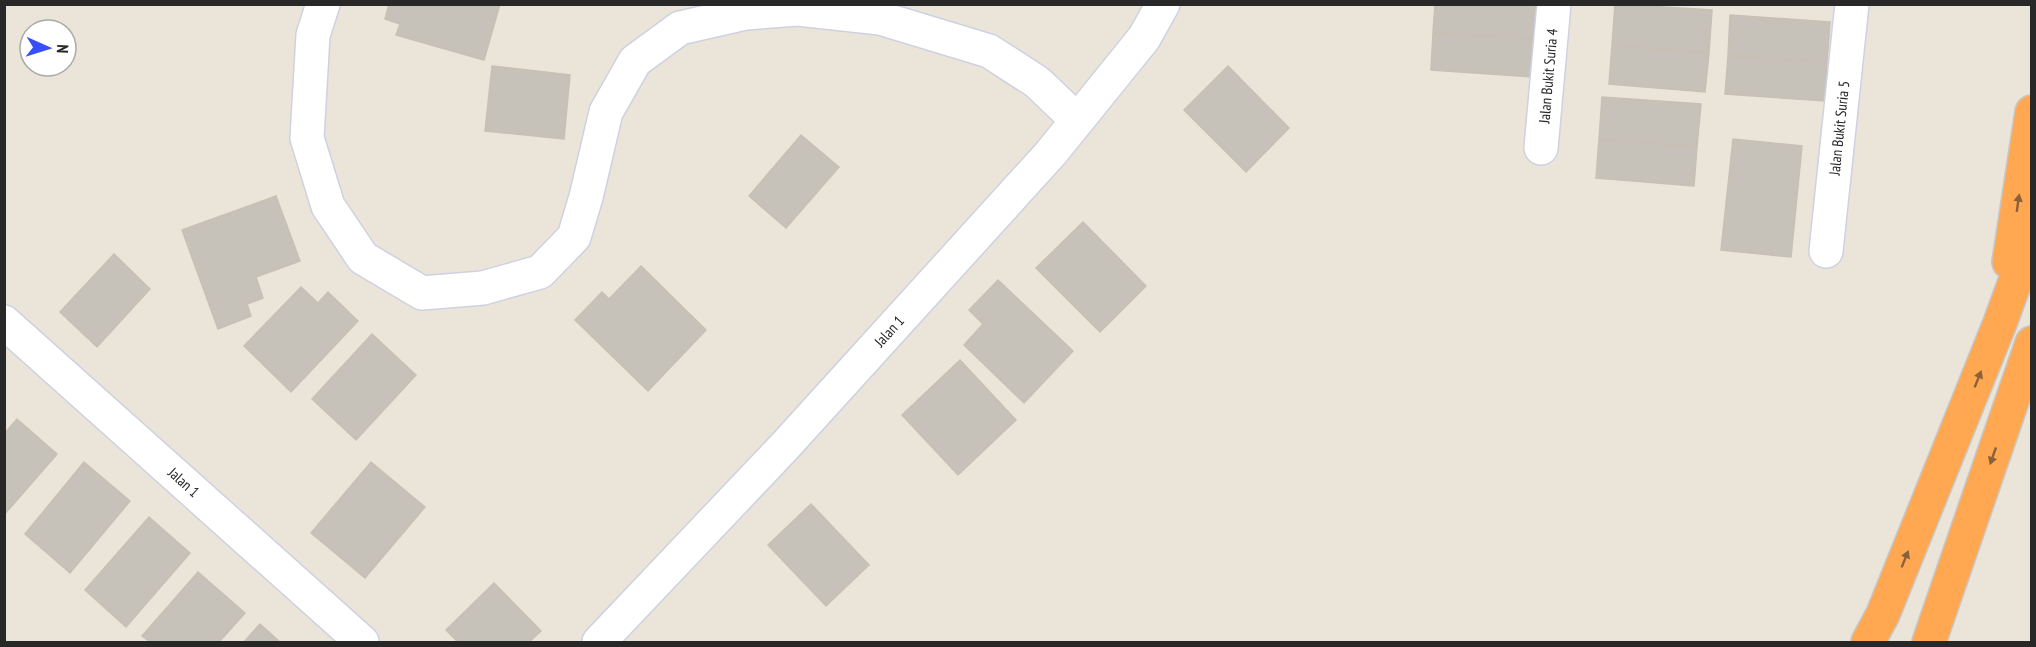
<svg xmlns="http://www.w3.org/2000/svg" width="2036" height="647" font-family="'PT Sans Narrow',sans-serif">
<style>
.building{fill:#c6c1b9;stroke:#c6c1b3;stroke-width:1.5}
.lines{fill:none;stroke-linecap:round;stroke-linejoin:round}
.minor-casing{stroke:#cfd1e2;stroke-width:36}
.highway-casing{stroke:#c7c7c7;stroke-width:36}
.minor{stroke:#fff;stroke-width:33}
.highway{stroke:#ffa851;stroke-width:33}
.oneway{fill:#89623a}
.labels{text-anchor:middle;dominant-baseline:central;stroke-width:5;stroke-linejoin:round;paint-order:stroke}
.street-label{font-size:15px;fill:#282828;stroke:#fff}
</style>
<rect width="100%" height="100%" fill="#ebe5d9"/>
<path class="building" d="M 389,4 L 500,4 L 484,60 L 396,35 L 400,24 L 385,19 Z
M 1435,4 L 1538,4 L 1535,39 L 1433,33 Z
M 1615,4 L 1712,10 L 1709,53 L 1612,45 Z
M 1730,15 L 1830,22 L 1827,62 L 1728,56 Z
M 1433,33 L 1535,39 L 1533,77 L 1431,70 Z
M 1612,45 L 1709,53 L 1705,92 L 1609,84 Z
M 1728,56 L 1827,62 L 1825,101 L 1725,94 Z
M 492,66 L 570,75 L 564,139 L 485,131 Z
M 1228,66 L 1289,128 L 1246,172 L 1184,110 Z
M 1602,97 L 1701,104 L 1697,147 L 1599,139 Z
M 801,135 L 839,167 L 786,228 L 749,196 Z
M 1599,139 L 1697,147 L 1694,186 L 1596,178 Z
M 1733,139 L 1802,146 L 1791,257 L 1721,250 Z
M 276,196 L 300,261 L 256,277 L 263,298 L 247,304 L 251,316 L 218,329 L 182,230 Z
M 1083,222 L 1146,286 L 1100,332 L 1036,268 Z
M 114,254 L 150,289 L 97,347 L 60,312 Z
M 641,266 L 706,330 L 648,391 L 575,320 L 602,292 L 609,299 Z
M 998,280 L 1073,351 L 1024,403 L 964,345 L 983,324 L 969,310 Z
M 301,287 L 318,303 L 328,292 L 358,321 L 291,392 L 244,346 Z
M 372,334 L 416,375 L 356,440 L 312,399 Z
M 960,360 L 1016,420 L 958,475 L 902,415 Z
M 17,419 L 57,454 L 4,515 L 4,434 Z
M 84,462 L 130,501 L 70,573 L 25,534 Z
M 371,462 L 425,507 L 365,578 L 311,533 Z
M 811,504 L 869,565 L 826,606 L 768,545 Z
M 149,517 L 190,553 L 126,627 L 85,590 Z
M 198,572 L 245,613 L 219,642 L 150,642 L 142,636 Z
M 494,583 L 541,631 L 529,642 L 458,642 L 446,630 Z
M 260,624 L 280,642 L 244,642 Z"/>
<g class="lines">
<g class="minor-casing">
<path id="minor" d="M 323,4 L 313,35 L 307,138 L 328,206 L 363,258 L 422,293 L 483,288 L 540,272 L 574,237 L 586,197 L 606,112 L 635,61 L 680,28 L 746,13 L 798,9 L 880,18 L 989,51 L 1037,82 L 1077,120
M 1541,148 L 1554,4
M 1826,251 L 1852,4
M 4,322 L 362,642
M 599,642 L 785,446 L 1051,153 L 1144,38 L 1163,4"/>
</g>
<g class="highway-casing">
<path id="highway" d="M 2009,262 L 2032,112
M 1868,642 L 1883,614 L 2000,323 L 2032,235
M 1929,642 L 2032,343"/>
</g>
<use href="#minor" class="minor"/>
<use href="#highway" class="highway"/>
</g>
<defs><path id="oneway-solid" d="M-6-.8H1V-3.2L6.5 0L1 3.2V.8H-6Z" transform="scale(1.5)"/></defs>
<g class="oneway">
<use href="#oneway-solid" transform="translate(2018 203) rotate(-82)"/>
<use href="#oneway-solid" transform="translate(1978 379) rotate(-68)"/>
<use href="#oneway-solid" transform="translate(1993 456) rotate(109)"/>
<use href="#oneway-solid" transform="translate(1905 559) rotate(-68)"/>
</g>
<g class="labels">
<g class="street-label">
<text transform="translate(1548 76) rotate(-85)">Jalan Bukit Suria 4</text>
<text transform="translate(1839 128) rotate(-84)">Jalan Bukit Suria 5</text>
<text transform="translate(889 331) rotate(-48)">Jalan 1</text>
<text transform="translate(184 482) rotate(42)">Jalan 1</text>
</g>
</g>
<rect width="2036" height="647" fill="none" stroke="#282828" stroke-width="12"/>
<g transform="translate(48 48) rotate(93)"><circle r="28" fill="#ffffff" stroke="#a9a9a9" stroke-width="1.5"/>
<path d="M0-4.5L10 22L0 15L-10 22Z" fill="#374efb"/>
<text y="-9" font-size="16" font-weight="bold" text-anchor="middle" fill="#282828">N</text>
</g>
</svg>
